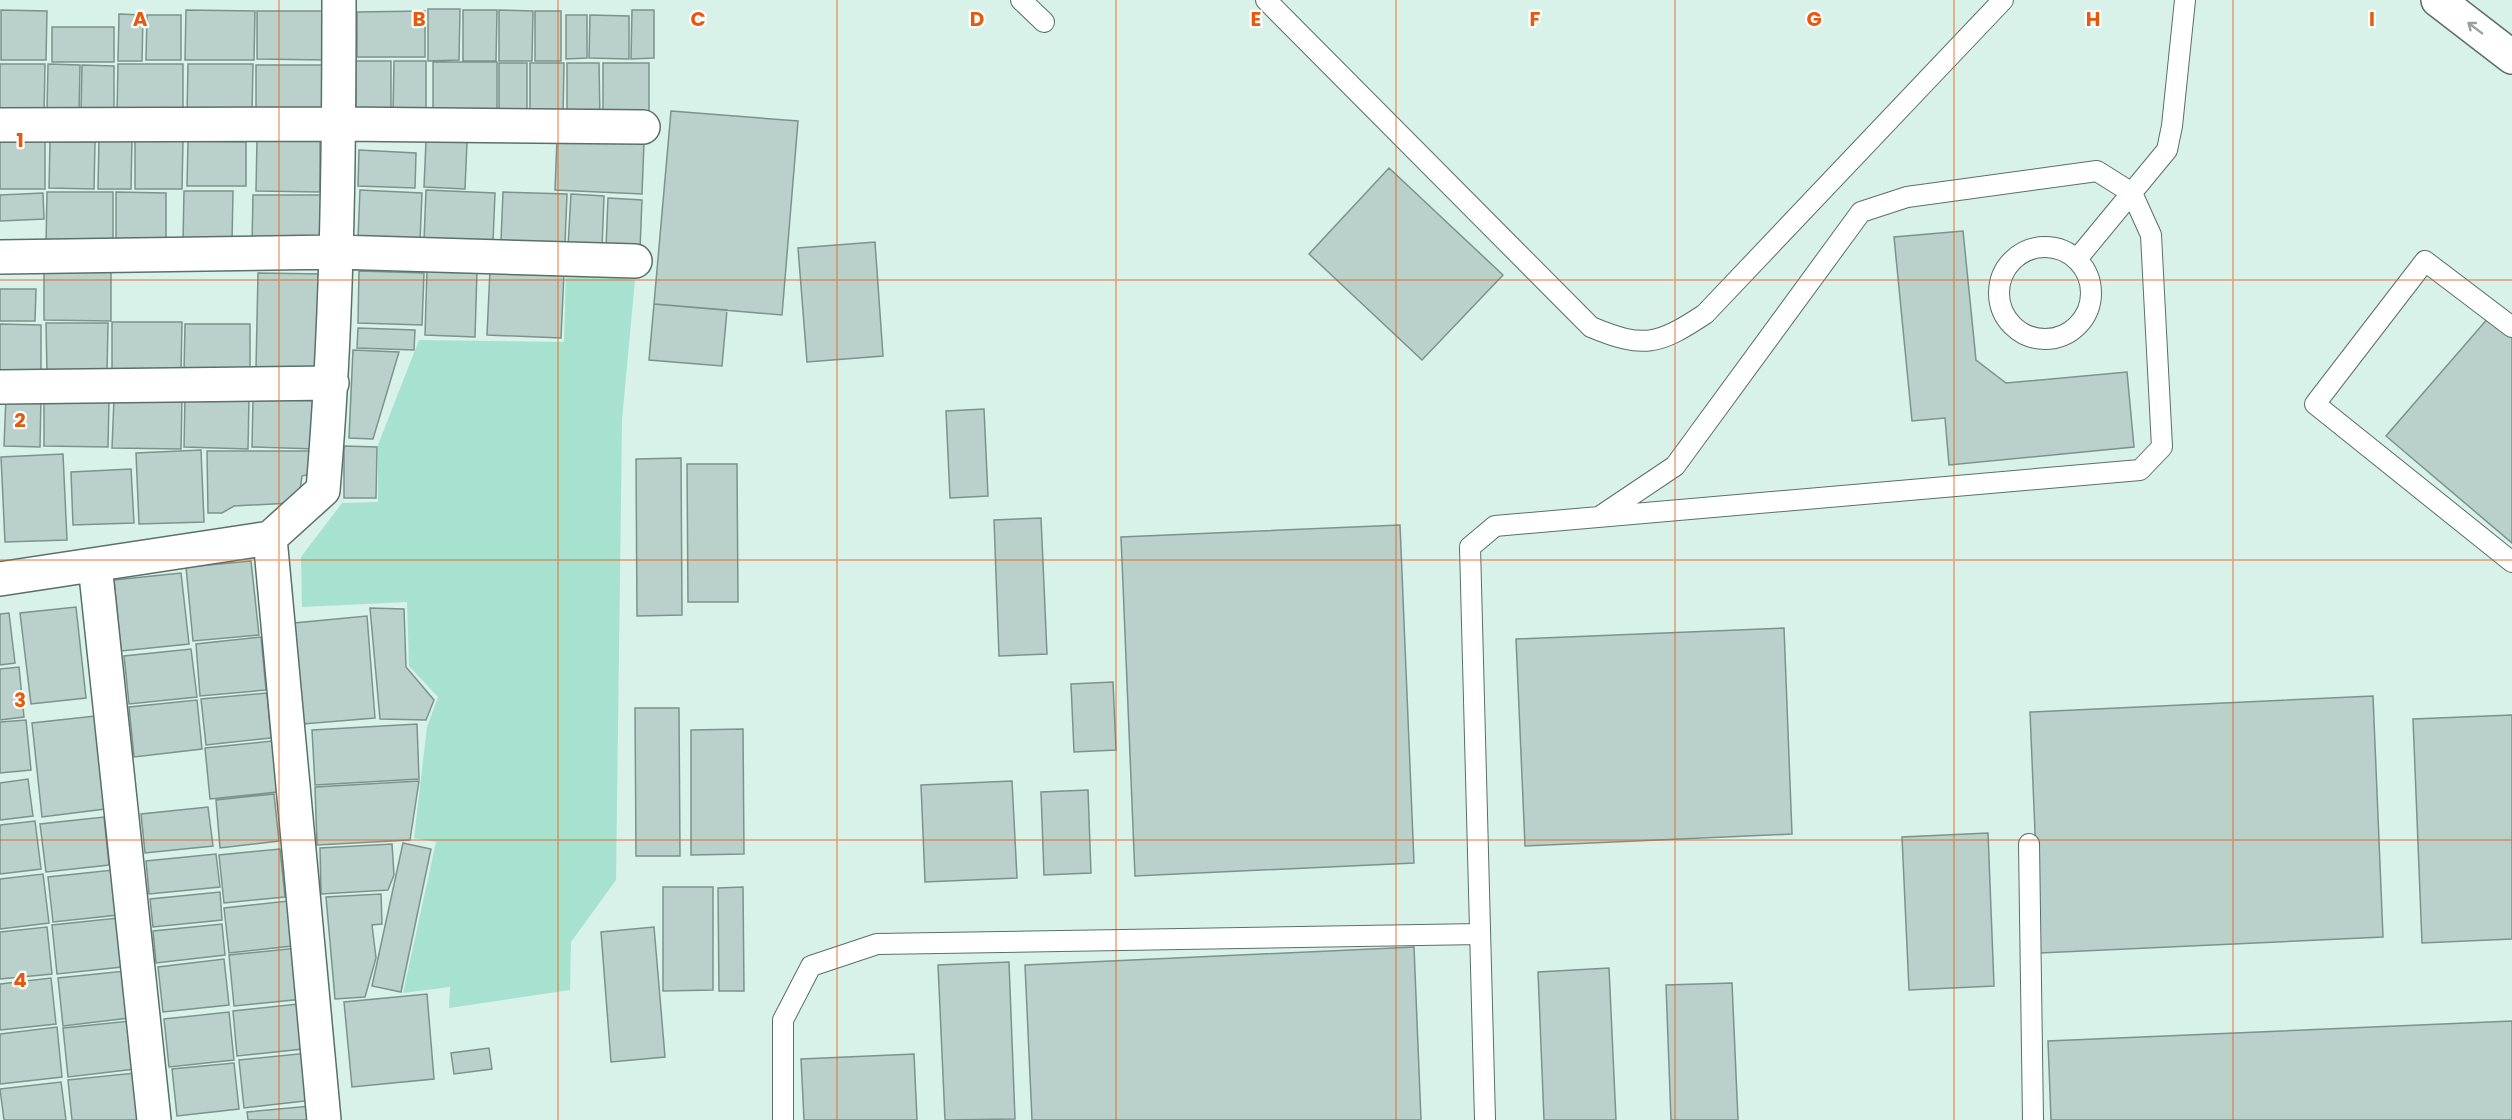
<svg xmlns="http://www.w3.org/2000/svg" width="2512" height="1120" font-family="Poppins,sans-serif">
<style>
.green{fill:#a7e1d0}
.building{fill:#b9d1ca;stroke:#7c938c;stroke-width:1.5}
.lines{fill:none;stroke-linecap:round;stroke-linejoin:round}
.service-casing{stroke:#5a7069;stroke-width:22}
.minor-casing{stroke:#5a7069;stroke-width:36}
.primary-casing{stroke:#5a7069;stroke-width:36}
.service{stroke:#fff;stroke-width:20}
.minor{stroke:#fff;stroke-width:33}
.primary{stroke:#fff;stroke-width:33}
.oneway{stroke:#9a9e9d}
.grid{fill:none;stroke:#e8590c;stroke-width:1.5;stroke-opacity:0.55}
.grid-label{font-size:20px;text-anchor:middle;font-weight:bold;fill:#e8590c;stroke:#fff;stroke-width:4.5;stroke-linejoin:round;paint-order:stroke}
</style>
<rect width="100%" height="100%" fill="#d8f1e9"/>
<path class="green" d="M 566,273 L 635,280 L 622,420 L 616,880 L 571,942 L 570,990 L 449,1008 L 450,987 L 403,993 L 436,842 L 414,838 L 427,727 L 438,697 L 409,666 L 407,602 L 302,607 L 301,557 L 342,503 L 378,502 L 378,445 L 419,340 L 564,342 Z"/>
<path class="building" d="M 428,9 L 460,9 L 459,60 L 428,61 Z
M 1,10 L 47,11 L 46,60 L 1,60 Z
M 186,10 L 255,11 L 254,60 L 185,60 Z
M 463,10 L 497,10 L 496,61 L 463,61 Z
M 499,10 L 533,11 L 532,61 L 499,61 Z
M 632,10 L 654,10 L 654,58 L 631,59 Z
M 257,11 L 326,11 L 325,60 L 257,59 Z
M 425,11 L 425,57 L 357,57 L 357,12 Z
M 535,11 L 561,11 L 561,61 L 535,61 Z
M 119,14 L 143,15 L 142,61 L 118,61 Z
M 147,15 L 181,15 L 181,60 L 146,60 Z
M 566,15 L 587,15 L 587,58 L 566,59 Z
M 590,15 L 629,16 L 629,59 L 589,58 Z
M 52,27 L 114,27 L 114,62 L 52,62 Z
M 356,61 L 391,61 L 391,113 L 356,114 Z
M 394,61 L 426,61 L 426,113 L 393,113 Z
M 433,62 L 497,62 L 497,114 L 433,114 Z
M 499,63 L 527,63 L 527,115 L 499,115 Z
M 530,63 L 564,63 L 563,117 L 530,117 Z
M 567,63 L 599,63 L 600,118 L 567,118 Z
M 603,63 L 649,63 L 649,115 L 603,115 Z
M 0,64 L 45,64 L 44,115 L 0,114 Z
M 48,64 L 80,65 L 79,113 L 47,112 Z
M 118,64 L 183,64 L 183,113 L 117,113 Z
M 188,64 L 253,64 L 252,114 L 187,114 Z
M 82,65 L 114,66 L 114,113 L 81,113 Z
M 256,65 L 323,65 L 323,110 L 256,109 Z
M 671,111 L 798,121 L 782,315 L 654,304 Z
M 99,138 L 132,138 L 131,189 L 98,189 Z
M 135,139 L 183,140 L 182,189 L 135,189 Z
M 257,139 L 320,139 L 320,192 L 256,191 Z
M 557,139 L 644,142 L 642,194 L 555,190 Z
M 0,140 L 45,140 L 45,189 L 0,189 Z
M 188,141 L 246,142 L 246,186 L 187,186 Z
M 426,141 L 467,142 L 465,189 L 424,187 Z
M 50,142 L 95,142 L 94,189 L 49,188 Z
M 359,150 L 416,153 L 415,188 L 358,186 Z
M 1389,168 L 1503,275 L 1422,360 L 1309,254 Z
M 360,190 L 422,193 L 420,241 L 358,239 Z
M 426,190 L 495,193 L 493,242 L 424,240 Z
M 184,191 L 233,191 L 232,243 L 183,242 Z
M 47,192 L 113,192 L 113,245 L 46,244 Z
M 116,192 L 166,193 L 166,242 L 116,241 Z
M 503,192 L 567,194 L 565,243 L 501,241 Z
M 43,193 L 44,219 L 0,221 L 0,195 Z
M 571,194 L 604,196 L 602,248 L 568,247 Z
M 253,195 L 322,195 L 322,243 L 252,243 Z
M 608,198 L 642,200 L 640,249 L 606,247 Z
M 1963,231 L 1976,360 L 2006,383 L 2127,372 L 2134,447 L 1949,465 L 1945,418 L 1912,421 L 1894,237 Z
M 875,242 L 883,356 L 807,362 L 798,248 Z
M 44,266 L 111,267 L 111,321 L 44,320 Z
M 427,268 L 477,270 L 475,337 L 425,335 Z
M 490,270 L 564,273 L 561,338 L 487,335 Z
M 359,271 L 424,273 L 422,325 L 358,323 Z
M 258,273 L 322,274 L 319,369 L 256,368 Z
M 0,289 L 36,289 L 35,321 L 0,321 Z
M 654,304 L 727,310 L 722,366 L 649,360 Z
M 2489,317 L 2512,336 L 2512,543 L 2386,436 Z
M 112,322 L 182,322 L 181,373 L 112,373 Z
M 46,323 L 108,323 L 107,373 L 47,373 Z
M 0,324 L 41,325 L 41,374 L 0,374 Z
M 185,324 L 250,324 L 250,372 L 184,372 Z
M 358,328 L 415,330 L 414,350 L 357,348 Z
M 353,350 L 399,352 L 373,439 L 349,438 Z
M 6,396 L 41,397 L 40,447 L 4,446 Z
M 44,398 L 109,399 L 108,447 L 44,446 Z
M 114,398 L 182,399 L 181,449 L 112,448 Z
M 185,398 L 249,399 L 248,449 L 184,447 Z
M 253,399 L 317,400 L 316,449 L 252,447 Z
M 984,409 L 988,496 L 950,498 L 946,411 Z
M 344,446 L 377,447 L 376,498 L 344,498 Z
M 201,450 L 204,522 L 139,524 L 136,453 Z
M 207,451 L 310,451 L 310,474 L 302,476 L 299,497 L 292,503 L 234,506 L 222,513 L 208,513 Z
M 63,454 L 67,540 L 5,542 L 1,457 Z
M 681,458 L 682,615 L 637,616 L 636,459 Z
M 687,464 L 737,464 L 738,602 L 688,602 Z
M 131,469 L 134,523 L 73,525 L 71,472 Z
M 1041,518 L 1047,654 L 999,656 L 994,520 Z
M 1400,525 L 1414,863 L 1135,876 L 1121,537 Z
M 251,561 L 259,635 L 193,641 L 186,567 Z
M 181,573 L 189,644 L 121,651 L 114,580 Z
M 76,607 L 86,698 L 31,704 L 20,613 Z
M 370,608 L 404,609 L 406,667 L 434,700 L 426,720 L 380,719 Z
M 9,613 L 15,663 L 0,665 L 0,614 Z
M 367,616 L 375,718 L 303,724 L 294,623 Z
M 1784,628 L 1792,834 L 1525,846 L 1516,639 Z
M 261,637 L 266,690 L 200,696 L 196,644 Z
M 191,649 L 197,697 L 129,704 L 124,656 Z
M 19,667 L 24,717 L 0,720 L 0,669 Z
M 1113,682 L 1116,750 L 1074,752 L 1071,684 Z
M 267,693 L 271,738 L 206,745 L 201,699 Z
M 2373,696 L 2383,937 L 2040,953 L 2030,712 Z
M 197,700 L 202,749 L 134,757 L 129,707 Z
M 635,708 L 679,708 L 680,856 L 636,856 Z
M 2512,715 L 2512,939 L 2422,943 L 2413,719 Z
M 95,716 L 105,809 L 42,817 L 32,723 Z
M 26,720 L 31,770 L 0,773 L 0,722 Z
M 417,724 L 419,779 L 315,785 L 312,730 Z
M 743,729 L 744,854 L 691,855 L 691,730 Z
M 272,741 L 277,792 L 210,799 L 205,748 Z
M 28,779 L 33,816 L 0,820 L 0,783 Z
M 419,781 L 410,840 L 317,845 L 315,787 Z
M 1012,781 L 1017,878 L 925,882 L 921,785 Z
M 1088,790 L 1091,873 L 1044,875 L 1041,792 Z
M 274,794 L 279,841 L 220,848 L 216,800 Z
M 208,807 L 213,846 L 145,853 L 141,814 Z
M 104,817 L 109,865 L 46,872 L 40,824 Z
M 35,821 L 41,869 L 0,874 L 0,825 Z
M 1988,833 L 1994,986 L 1909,990 L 1902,837 Z
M 403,843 L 431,849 L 401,992 L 372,986 Z
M 392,844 L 394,875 L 388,890 L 321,894 L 320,848 Z
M 280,849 L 285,897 L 224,903 L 219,855 Z
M 216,854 L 220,887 L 149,894 L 146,861 Z
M 113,870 L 118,915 L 53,922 L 48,877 Z
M 43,874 L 49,923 L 0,929 L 0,879 Z
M 663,887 L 713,887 L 713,990 L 663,991 Z
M 743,887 L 744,991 L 719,991 L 718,888 Z
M 220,892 L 222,920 L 153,927 L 150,899 Z
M 381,894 L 382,924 L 372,925 L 376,958 L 365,997 L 335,999 L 326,897 Z
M 288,901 L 292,946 L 229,953 L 224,908 Z
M 118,918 L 122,967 L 57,974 L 52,925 Z
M 222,924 L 225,955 L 156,963 L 153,931 Z
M 47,927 L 52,974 L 0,979 L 0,932 Z
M 654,927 L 665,1057 L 611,1062 L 601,932 Z
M 1414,947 L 1421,1120 L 1032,1120 L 1025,965 Z
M 298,948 L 303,999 L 234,1006 L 229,955 Z
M 224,959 L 229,1005 L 163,1012 L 158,967 Z
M 1009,962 L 1015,1119 L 945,1120 L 938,965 Z
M 1609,968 L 1616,1120 L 1544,1120 L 1538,972 Z
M 125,971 L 129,1018 L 63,1026 L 58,978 Z
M 51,978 L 56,1024 L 0,1030 L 0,984 Z
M 1732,983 L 1738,1120 L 1671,1120 L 1666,985 Z
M 427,994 L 434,1079 L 352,1087 L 344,1002 Z
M 298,1004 L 303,1049 L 237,1056 L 233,1011 Z
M 229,1012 L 234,1060 L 169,1067 L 164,1019 Z
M 130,1021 L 135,1069 L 68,1077 L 63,1028 Z
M 2512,1021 L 2512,1120 L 2051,1120 L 2048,1041 Z
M 57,1027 L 62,1077 L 0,1084 L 0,1034 Z
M 489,1048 L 492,1069 L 454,1074 L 451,1053 Z
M 308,1053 L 313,1100 L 244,1108 L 239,1060 Z
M 914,1054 L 917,1120 L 804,1120 L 801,1059 Z
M 234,1063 L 239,1109 L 177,1116 L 172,1069 Z
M 135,1073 L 140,1120 L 72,1120 L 68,1080 Z
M 61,1082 L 66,1120 L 4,1120 L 0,1089 Z
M 311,1106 L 313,1120 L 248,1120 L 247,1112 Z"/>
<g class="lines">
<g class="service-casing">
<path id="service" d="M 1021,0 L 1044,22
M 1266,0 L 1591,327 C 1644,349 1658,345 1705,314 L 2003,0
M1999 293a46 46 0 1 1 92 0a46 46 0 1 1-92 0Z
M 2077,259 L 2167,150 L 2172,126 L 2185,0
M 2512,327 L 2425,261 L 2315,404 L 2512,562
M 2029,844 L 2033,1120
M 783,1120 L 783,1020 L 811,966 L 877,944 L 1480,934
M 1485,1120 L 1470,547 L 1495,526 L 2140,470 L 2162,447 L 2151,235 L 2132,193 L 2097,171 L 1907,197 L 1861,212 L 1675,466 L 1599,517"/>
</g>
<g class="minor-casing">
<path id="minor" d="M 0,125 L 339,124 L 643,127
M 0,257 L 336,252 L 635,261
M 0,387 L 332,383
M 270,538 L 324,1120
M 95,565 L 154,1120
M 0,579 L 270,538 L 323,490 C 337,327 339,163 339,0"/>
</g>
<g class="primary-casing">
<path id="primary" d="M 2438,0 L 2512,57"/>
</g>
<use href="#service" class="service"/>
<use href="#minor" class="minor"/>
<use href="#primary" class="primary"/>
</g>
<defs><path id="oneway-shaft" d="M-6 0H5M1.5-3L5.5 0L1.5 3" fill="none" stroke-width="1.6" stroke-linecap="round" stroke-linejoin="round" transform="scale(1.5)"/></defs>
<use class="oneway" href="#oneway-shaft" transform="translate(2475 28) rotate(-143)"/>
<path class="grid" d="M 279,0 L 279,1120M 558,0 L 558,1120M 837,0 L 837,1120M 1116,0 L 1116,1120M 1396,0 L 1396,1120M 1675,0 L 1675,1120M 1954,0 L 1954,1120M 2233,0 L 2233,1120M 0,280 L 2512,280M 0,560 L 2512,560M 0,840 L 2512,840"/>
<g class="grid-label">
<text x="140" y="26">A</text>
<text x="419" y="26">B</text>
<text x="698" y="26">C</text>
<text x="977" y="26">D</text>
<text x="1256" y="26">E</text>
<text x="1535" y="26">F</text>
<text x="1814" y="26">G</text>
<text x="2093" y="26">H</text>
<text x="2372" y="26">I</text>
<text x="20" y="147">1</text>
<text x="20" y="427">2</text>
<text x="20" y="707">3</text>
<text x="20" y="987">4</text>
</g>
</svg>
